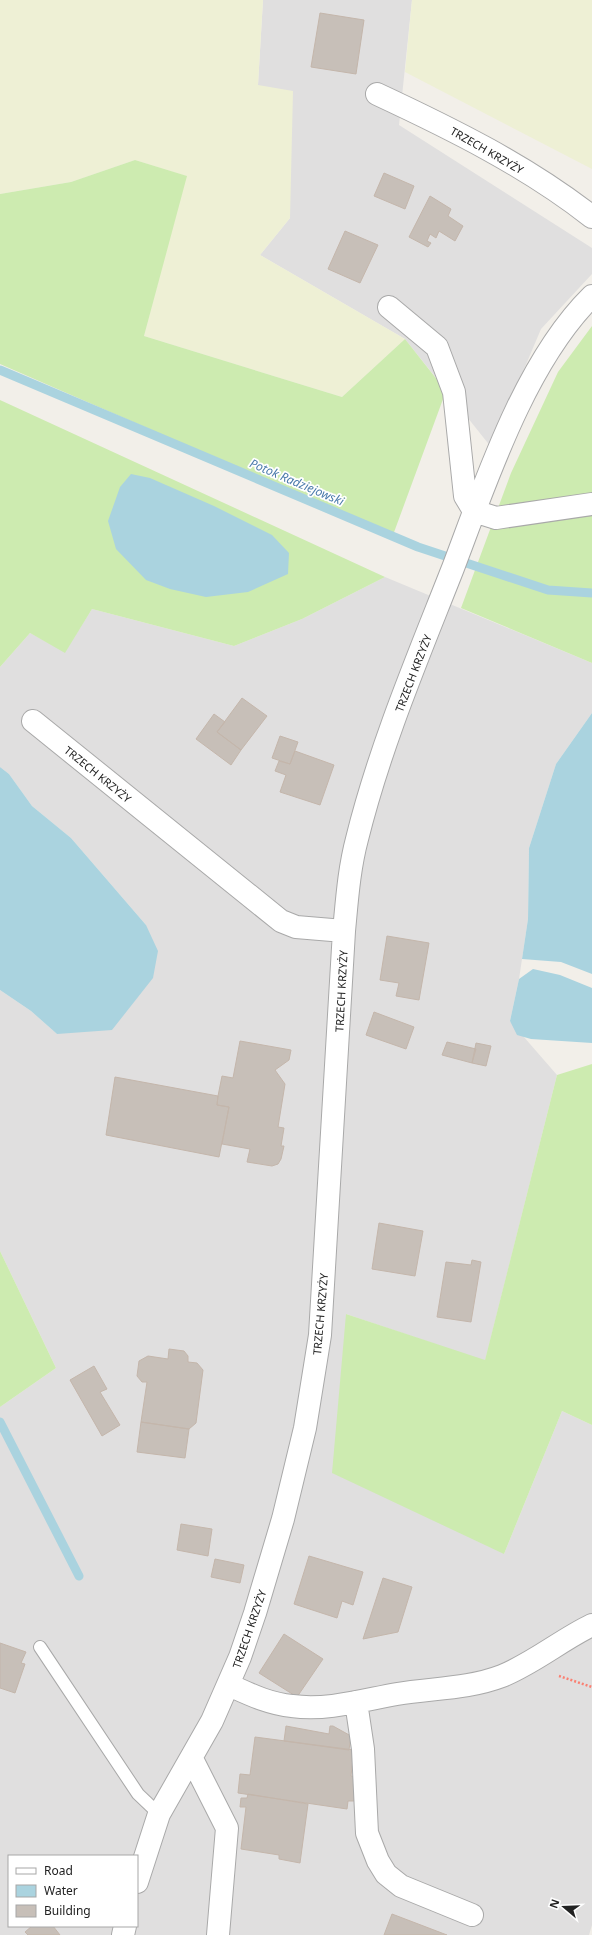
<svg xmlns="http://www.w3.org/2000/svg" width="592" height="1935" font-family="'Noto Sans',sans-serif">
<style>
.residential{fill:#e0dfdf;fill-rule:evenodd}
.farmland{fill:#eef0d5}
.grass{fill:#cdebb0}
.water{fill:#aad3df}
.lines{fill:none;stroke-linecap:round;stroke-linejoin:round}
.stream{stroke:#aad3df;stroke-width:9}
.building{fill:#c7bfb8;stroke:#c4b6ab}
.service-casing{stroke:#a9a9a9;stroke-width:14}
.minor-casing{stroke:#a9a9a9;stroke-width:24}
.path{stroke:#fa8072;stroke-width:2.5;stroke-dasharray:2 2;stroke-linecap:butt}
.service{stroke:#fff;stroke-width:12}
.minor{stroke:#fff;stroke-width:22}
.labels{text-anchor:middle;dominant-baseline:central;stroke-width:3.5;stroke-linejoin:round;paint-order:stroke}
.street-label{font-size:11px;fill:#222;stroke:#fff}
.water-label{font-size:12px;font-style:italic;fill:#4a7aab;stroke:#fff}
</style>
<rect width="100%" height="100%" fill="#f2efe9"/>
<path class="residential" d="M 263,0 L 412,0 L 399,125 L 592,248 L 592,274 L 541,329 L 491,447 L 405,339 L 260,255 L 290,218 L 258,85 Z
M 385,577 L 592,663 L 592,713 L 556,764 L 529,848 L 528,919 L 519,979 L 510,1021 L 557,1075 L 485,1361 L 346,1314 L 504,1554 L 562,1411 L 592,1425 L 592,1925 L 589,1935 L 0,1935 L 0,1407 L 56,1368 L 0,1251 L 0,990 L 31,1011 L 57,1034 L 146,925 L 71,838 L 32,806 L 9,774 L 0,767 L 0,667 L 30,633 L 65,652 L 92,609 L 234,646 L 302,619 ZM 9,1856 L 137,1856 L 137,1926 L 9,1926 Z"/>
<path class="farmland" d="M 0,0 L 263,0 L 258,85 L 293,91 L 290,218 L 260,255 L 405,339 L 342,397 L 144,336 L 186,176 L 135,160 L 71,182 L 0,194 Z
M 412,0 L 592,0 L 592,169 L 405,72 Z"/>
<path class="grass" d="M 135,160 L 187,176 L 144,336 L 342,397 L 405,339 L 446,391 L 393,535 L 0,364 L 0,194 L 71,182 Z
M 592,326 L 592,663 L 461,608 L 511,473 L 558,372 Z
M 0,400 L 385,577 L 302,619 L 234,646 L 92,609 L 65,653 L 30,633 L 0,667 Z
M 592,1064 L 592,1425 L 562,1411 L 504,1554 L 332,1473 L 346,1314 L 485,1360 L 557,1075 Z
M 0,1251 L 56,1368 L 0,1407 Z"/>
<path class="water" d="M 131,474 L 150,478 L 214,506 L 272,535 L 289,553 L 288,574 L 248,592 L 206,597 L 170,589 L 146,580 L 116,549 L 108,521 L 120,487 Z
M 592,713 L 592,974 L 561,962 L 522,959 L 528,919 L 529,848 L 556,764 Z
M 0,767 L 9,774 L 32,806 L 71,838 L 146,925 L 158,951 L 153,978 L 112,1030 L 57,1034 L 31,1011 L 0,990 Z
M 533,969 L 560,975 L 592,988 L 592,1043 L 531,1039 L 517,1035 L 510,1021 L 519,979 Z"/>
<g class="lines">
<path class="stream" d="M 0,370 L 418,547 L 548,590 L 592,593
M 0,1422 L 79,1576"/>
</g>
<path class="building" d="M 320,13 L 364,20 L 356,74 L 311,67 Z
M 384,173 L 414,186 L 405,209 L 374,196 Z
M 430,196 L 451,209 L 448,216 L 463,226 L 455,241 L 439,231 L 436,238 L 430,234 L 427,241 L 431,243 L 428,247 L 409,237 Z
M 345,231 L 378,245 L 360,283 L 328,269 Z
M 242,698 L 267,716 L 241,750 L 217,732 Z
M 214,714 L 225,722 L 217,732 L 241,750 L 231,765 L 196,739 Z
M 280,736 L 298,742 L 290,764 L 272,758 Z
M 295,751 L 334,765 L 320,805 L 280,792 L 286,775 L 275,771 L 279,761 L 290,764 Z
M 387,936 L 429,943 L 419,1000 L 396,996 L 399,983 L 380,980 Z
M 374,1012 L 414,1027 L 406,1049 L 366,1035 Z
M 240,1041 L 291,1050 L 289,1060 L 275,1070 L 285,1084 L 278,1127 L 284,1128 L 281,1146 L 284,1146 L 281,1159 L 278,1164 L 272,1166 L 247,1162 L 250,1149 L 222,1144 L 229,1107 L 217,1105 L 218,1096 L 222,1076 L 233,1078 Z
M 447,1042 L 476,1049 L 472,1063 L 442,1055 Z
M 476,1043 L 491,1046 L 486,1066 L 472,1063 Z
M 115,1077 L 218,1096 L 217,1105 L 229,1107 L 219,1157 L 106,1135 Z
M 379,1223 L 423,1231 L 415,1276 L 372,1269 Z
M 472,1260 L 481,1262 L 471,1322 L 437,1317 L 446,1262 L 471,1265 Z
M 169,1349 L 184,1351 L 188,1356 L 188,1362 L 197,1363 L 203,1370 L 196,1423 L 189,1429 L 141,1422 L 147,1382 L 142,1382 L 137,1376 L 139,1361 L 148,1356 L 168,1359 Z
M 94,1366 L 107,1389 L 100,1392 L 120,1425 L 102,1436 L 70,1380 Z
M 141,1422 L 189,1429 L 185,1458 L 137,1452 Z
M 181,1524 L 212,1529 L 208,1556 L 177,1550 Z
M 309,1556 L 363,1572 L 353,1605 L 342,1601 L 337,1618 L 294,1604 Z
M 215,1559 L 244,1565 L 240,1583 L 211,1577 Z
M 383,1578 L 412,1587 L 398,1632 L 363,1639 Z
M 284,1634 L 323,1659 L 297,1697 L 259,1673 Z
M 0,1643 L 26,1652 L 21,1663 L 25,1664 L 15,1693 L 0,1688 Z
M 286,1726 L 329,1734 L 330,1726 L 333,1726 L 351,1736 L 349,1750 L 284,1741 Z
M 255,1737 L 354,1750 L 351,1776 L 357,1777 L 354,1801 L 348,1801 L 347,1809 L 238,1793 L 240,1774 L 250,1775 Z
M 248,1794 L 308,1804 L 300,1863 L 279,1859 L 279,1855 L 241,1849 L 246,1807 L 240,1807 L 241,1798 L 247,1798 Z
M 392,1914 L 447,1935 L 384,1935 Z
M 32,1926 L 53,1926 L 60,1935 L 28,1935 L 25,1932 Z"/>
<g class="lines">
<g class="service-casing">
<path id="service" d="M 40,1647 L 138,1794 L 159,1814"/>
</g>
<g class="minor-casing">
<path id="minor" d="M 377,94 C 452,129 527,166 592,217
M 389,307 L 437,347 L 454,392 L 465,496 L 474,511 L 496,518 L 592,504
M 33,721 L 281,921 L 296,927 L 344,931
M 229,1685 C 249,1694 269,1704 292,1706 C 327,1711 363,1700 397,1694 C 433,1688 468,1689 502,1676 C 534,1663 561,1640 592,1625
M 356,1702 L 363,1749 L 367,1833 L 378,1861 L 386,1874 L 401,1886 L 472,1915
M 192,1759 L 227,1828 L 218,1935
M 137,1882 L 159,1814 L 212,1721 L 240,1657 L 255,1613 L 283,1519 L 305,1428 L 320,1335 L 344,931 C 347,900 349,869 357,839 C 380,746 418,657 453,568 C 486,481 525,362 592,296
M 123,1935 L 125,1926"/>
</g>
<path class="path" d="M 559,1676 L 592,1687"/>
<use href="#service" class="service"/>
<use href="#minor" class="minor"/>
</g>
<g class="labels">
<g class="street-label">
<text transform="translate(487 150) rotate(30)">TRZECH KRZYŻY</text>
<text transform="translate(413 673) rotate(-69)">TRZECH KRZYŻY</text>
<text transform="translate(98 774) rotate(39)">TRZECH KRZYŻY</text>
<text transform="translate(341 991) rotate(-87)">TRZECH KRZYŻY</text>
<text transform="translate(320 1314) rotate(-85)">TRZECH KRZYŻY</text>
<text transform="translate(249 1629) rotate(-71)">TRZECH KRZYŻY</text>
</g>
<g class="water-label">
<text transform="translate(297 482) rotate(23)">Potok Radziejowski</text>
</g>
</g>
<rect x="8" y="1855" width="130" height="72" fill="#ffffff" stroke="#a7a7a7"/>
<rect x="16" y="1868" width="20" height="6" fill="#ffffff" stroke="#a7a7a7"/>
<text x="44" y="1875" font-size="12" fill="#222222">Road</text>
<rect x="16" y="1885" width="20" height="12" fill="#aad3df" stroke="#a7a7a7"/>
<text x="44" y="1895" font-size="12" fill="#222222">Water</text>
<rect x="16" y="1905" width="20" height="12" fill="#c7bfb8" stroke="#a7a7a7"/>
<text x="44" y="1915" font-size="12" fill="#222222">Building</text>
<g transform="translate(564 1907) rotate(289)" stroke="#ffffff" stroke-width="3" paint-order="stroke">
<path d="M0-3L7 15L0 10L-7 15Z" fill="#222222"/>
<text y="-6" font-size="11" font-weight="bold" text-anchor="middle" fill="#222222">N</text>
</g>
</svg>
